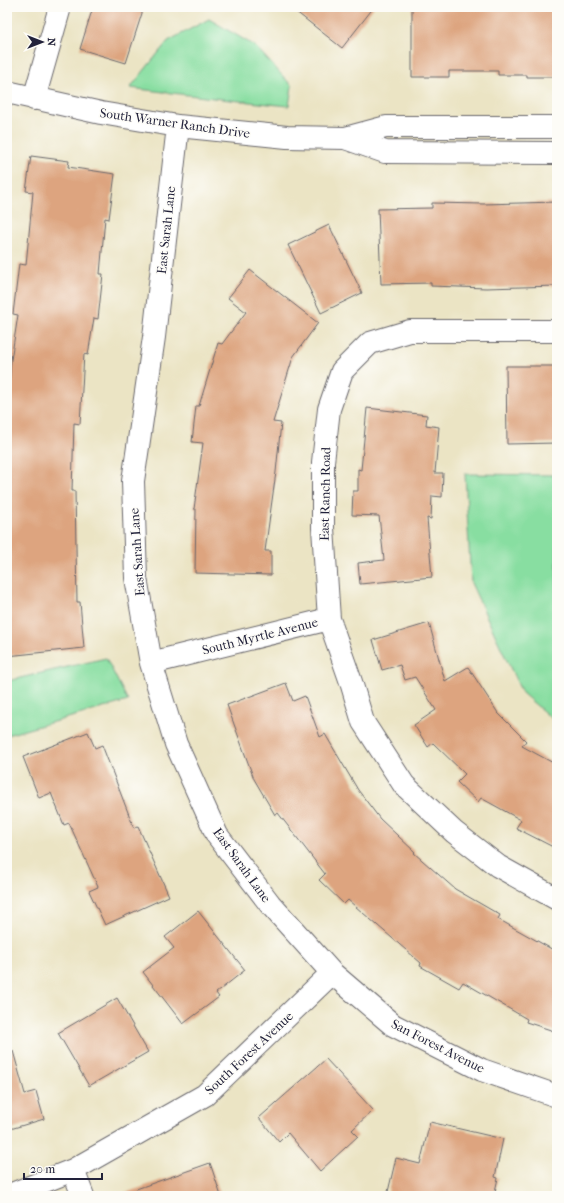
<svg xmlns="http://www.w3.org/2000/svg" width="564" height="1203" font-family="'IM FELL French Canon',serif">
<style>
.green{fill:#88dea1;stroke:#55806e}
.building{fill:#dda47f}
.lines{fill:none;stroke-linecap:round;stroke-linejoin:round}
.minor-casing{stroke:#68666b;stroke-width:24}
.minor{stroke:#fff;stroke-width:22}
.labels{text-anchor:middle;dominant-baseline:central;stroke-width:3;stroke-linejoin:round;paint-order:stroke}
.street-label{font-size:13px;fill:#22223b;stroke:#fdfcf7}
</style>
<rect width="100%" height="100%" fill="#fdfcf7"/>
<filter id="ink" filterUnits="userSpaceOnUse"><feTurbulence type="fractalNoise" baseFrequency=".025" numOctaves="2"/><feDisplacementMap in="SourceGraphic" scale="8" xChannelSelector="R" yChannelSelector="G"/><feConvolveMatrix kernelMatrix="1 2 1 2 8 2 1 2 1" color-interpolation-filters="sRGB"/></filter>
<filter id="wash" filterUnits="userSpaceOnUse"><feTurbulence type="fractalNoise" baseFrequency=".012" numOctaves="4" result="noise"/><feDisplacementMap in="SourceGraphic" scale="16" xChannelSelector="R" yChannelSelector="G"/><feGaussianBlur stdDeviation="0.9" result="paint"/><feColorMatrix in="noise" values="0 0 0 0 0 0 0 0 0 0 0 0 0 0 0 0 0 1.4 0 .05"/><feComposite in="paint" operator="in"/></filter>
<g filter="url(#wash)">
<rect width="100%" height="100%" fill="#ebe4c4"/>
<path class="green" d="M 209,19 L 255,46 L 292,86 L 289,106 L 230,100 L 130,88 L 168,41 Z
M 465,474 L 557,475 L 557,723 L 522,693 L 471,583 Z
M 106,658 L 128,701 L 7,735 L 7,681 Z"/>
<g id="blocks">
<path class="building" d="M 93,7 L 144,7 L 126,63 L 80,49 Z
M 290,7 L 374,7 L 342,48 Z
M 412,7 L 557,7 L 557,77 L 527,77 L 527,75 L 498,75 L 498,71 L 449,71 L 449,77 L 412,77 Z
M 31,156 L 69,161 L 68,167 L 115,174 L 109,219 L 105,218 L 100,274 L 103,274 L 98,319 L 94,318 L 88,355 L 84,354 L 80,424 L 74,423 L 72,491 L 75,491 L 77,602 L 80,602 L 84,648 L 7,656 L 7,419 L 11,360 L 18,315 L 13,314 L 19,264 L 26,265 L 33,192 L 26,191 Z
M 557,202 L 557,286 L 486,288 L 431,286 L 431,283 L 381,284 L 378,209 L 432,208 L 432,203 L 484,204 Z
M 329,225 L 362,293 L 321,313 L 288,245 Z
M 250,270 L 318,323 L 293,357 L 273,422 L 281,423 L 276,472 L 265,551 L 271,551 L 271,575 L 195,573 L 196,509 L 194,509 L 203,443 L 192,442 L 196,406 L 199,406 L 218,343 L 222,344 L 246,312 L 228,298 Z
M 506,366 L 557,366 L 557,443 L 507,444 Z
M 367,408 L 427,415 L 426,425 L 439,427 L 435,473 L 443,473 L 442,497 L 432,496 L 431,519 L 427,518 L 432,577 L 360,584 L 358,563 L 384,560 L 379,516 L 352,515 L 353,491 L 358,491 L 358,469 L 361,470 Z
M 429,623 L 445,681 L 468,667 L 498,713 L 526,741 L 522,746 L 557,765 L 557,849 L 516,828 L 521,820 L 481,798 L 478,802 L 457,782 L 465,774 L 433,743 L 428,747 L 414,725 L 436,710 L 415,677 L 405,680 L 400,665 L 382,670 L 373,640 Z
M 286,683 L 293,701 L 305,696 L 320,737 L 325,734 L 358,790 L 380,819 L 415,852 L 414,853 L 455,889 L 500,915 L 498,919 L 557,952 L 557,1032 L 526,1022 L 527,1019 L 463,982 L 459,988 L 420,966 L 421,963 L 348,900 L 344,904 L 319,880 L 325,874 L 278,813 L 275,815 L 254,779 L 227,705 Z
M 88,732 L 95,748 L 102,745 L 134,828 L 138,826 L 169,896 L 105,925 L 89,891 L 98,887 L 69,823 L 64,825 L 51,793 L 39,798 L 23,757 Z
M 198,911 L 245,970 L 216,993 L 219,997 L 183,1024 L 143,972 L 174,948 L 165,937 Z
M 117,998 L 148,1052 L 89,1086 L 58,1033 Z
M 13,1051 L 25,1094 L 36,1091 L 44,1119 L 7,1130 L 7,1052 Z
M 326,1059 L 373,1110 L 352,1130 L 358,1136 L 320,1171 L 288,1133 L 279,1142 L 259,1118 Z
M 430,1122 L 503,1139 L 495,1177 L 498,1178 L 494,1196 L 387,1196 L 396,1158 L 420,1164 Z
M 210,1163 L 221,1196 L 126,1196 L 125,1193 Z"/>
</g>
</g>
<g filter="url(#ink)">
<use href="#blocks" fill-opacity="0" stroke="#68666b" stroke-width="1"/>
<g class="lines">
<g class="minor-casing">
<path id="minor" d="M 7,92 L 101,113 L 178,126 L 287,137 L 345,138 L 386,127 L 557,127
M 34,99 L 60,7
M 178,126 L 154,337 L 133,481 L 136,578 L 151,663 L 176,744 L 217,835 L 270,904 L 332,973 L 393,1025 L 482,1070 L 557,1096
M 345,138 L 385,152 L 557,153
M 557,331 L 410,331 L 370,343 L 342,371 L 329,409 L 323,462 L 323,528 L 329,619 L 351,682 L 363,722 L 404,785 L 454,832 L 498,866 L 557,899
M 151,663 L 329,619
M 73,1170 L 83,1196
M 7,1196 L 73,1170 L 205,1095 L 332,973"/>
</g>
<use href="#minor" class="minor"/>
</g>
</g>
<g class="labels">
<g class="street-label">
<text transform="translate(175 123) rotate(8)">South Warner Ranch Drive</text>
<text transform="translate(166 230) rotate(-84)">East Sarah Lane</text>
<text transform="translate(325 494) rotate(-89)">East Ranch Road</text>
<text transform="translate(137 552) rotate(-94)">East Sarah Lane</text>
<text transform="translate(260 636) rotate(-14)">South Myrtle Avenue</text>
<text transform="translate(242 865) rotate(54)">East Sarah Lane</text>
<text transform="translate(438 1046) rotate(27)">San Forest Avenue</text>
<text transform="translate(249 1053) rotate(-43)">South Forest Avenue</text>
</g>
</g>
<rect width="564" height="1203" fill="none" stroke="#fdfcf7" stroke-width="24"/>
<g transform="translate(42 42) rotate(90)" stroke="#fdfcf7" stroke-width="3" paint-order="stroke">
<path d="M0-3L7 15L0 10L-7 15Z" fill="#22223b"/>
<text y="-6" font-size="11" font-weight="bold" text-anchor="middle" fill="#22223b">N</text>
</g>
<path d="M24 1173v6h78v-6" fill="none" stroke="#22223b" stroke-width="2"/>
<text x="30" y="1173" font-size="12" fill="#22223b" stroke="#fdfcf7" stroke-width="3" paint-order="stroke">20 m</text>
</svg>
